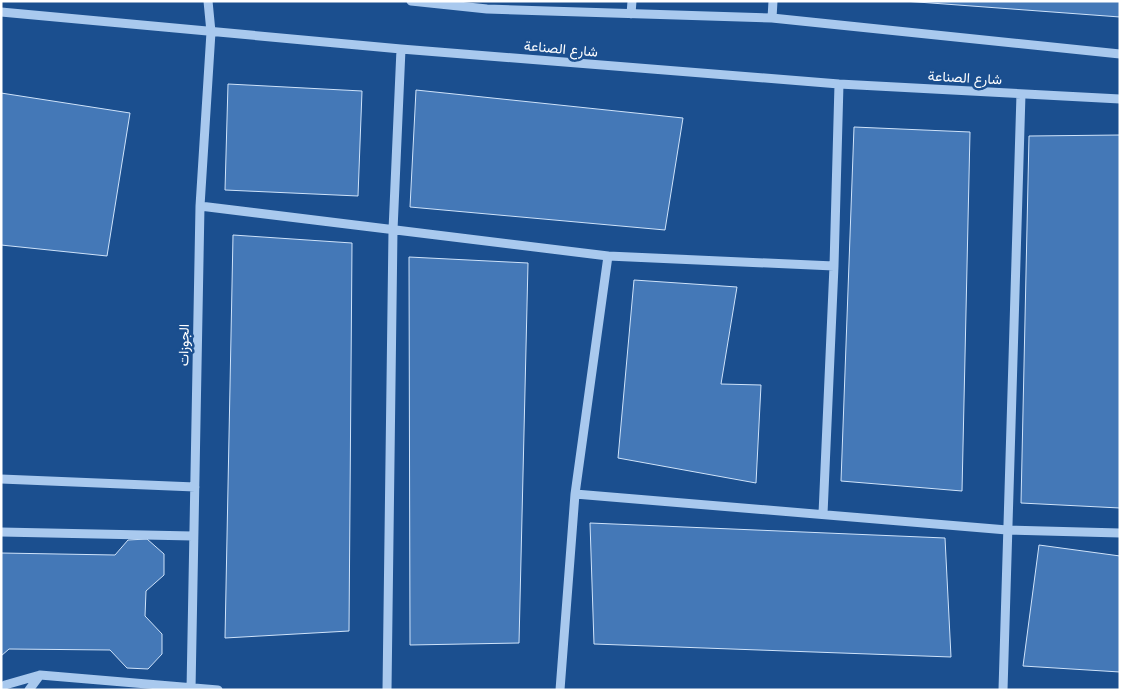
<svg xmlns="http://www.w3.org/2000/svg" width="1121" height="691" font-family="Inter,Vazirmatn,sans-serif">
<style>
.building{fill:#4478b7;stroke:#cfe3fa}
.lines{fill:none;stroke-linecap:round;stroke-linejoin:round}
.minor{stroke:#a9c9ee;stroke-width:9}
.labels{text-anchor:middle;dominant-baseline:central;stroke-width:5;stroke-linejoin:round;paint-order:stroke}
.street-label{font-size:14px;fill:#fff;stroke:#1b4f8f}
</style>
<rect width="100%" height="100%" fill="#1b4f8f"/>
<path class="building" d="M 904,1 L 1120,1 L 1120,17 Z
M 228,84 L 362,91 L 358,196 L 225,190 Z
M 416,90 L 683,118 L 665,230 L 410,207 Z
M 1,93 L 130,113 L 107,256 L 1,245 Z
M 854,127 L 970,132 L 962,491 L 841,481 Z
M 1120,135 L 1120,508 L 1021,503 L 1029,136 Z
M 233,235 L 352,243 L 349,631 L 225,638 Z
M 409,257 L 528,263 L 519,643 L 410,645 Z
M 634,280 L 737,287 L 721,384 L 761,385 L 756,483 L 618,458 Z
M 590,523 L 945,538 L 951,657 L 594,644 Z
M 147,539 L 164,554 L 164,575 L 146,591 L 145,616 L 162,634 L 162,654 L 148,669 L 127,668 L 110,650 L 9,649 L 1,656 L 1,553 L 115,555 L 128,540 Z
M 1039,545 L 1120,556 L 1120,672 L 1023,666 Z"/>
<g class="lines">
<path class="minor" d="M 411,1 L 487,9 L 772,18 L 1120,54
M 1,12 L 401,49 L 839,84 L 1120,99
M 631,14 L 632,1
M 772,18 L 773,1
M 200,206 L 608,256 L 834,266
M 1,479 L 195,487
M 575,494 L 1007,530 L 1120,533
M 823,514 L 834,266 L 839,84
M 1,532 L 193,536
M 1,688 L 5,685 L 40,675 L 218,690
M 29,690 L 40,675
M 191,690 L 200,206 L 211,32 L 208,1
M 387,690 L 393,230 L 401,49
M 560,690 L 575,494 L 608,256
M 1003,690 L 1021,94"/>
</g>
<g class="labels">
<g class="street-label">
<text transform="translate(561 48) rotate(5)">شارع الصناعة</text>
<text transform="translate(965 77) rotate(3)">شارع الصناعة</text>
<text transform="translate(183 345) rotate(-89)">الجوزات</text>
</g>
</g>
<rect width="1121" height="691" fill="none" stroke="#ffffff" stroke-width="5"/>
</svg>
